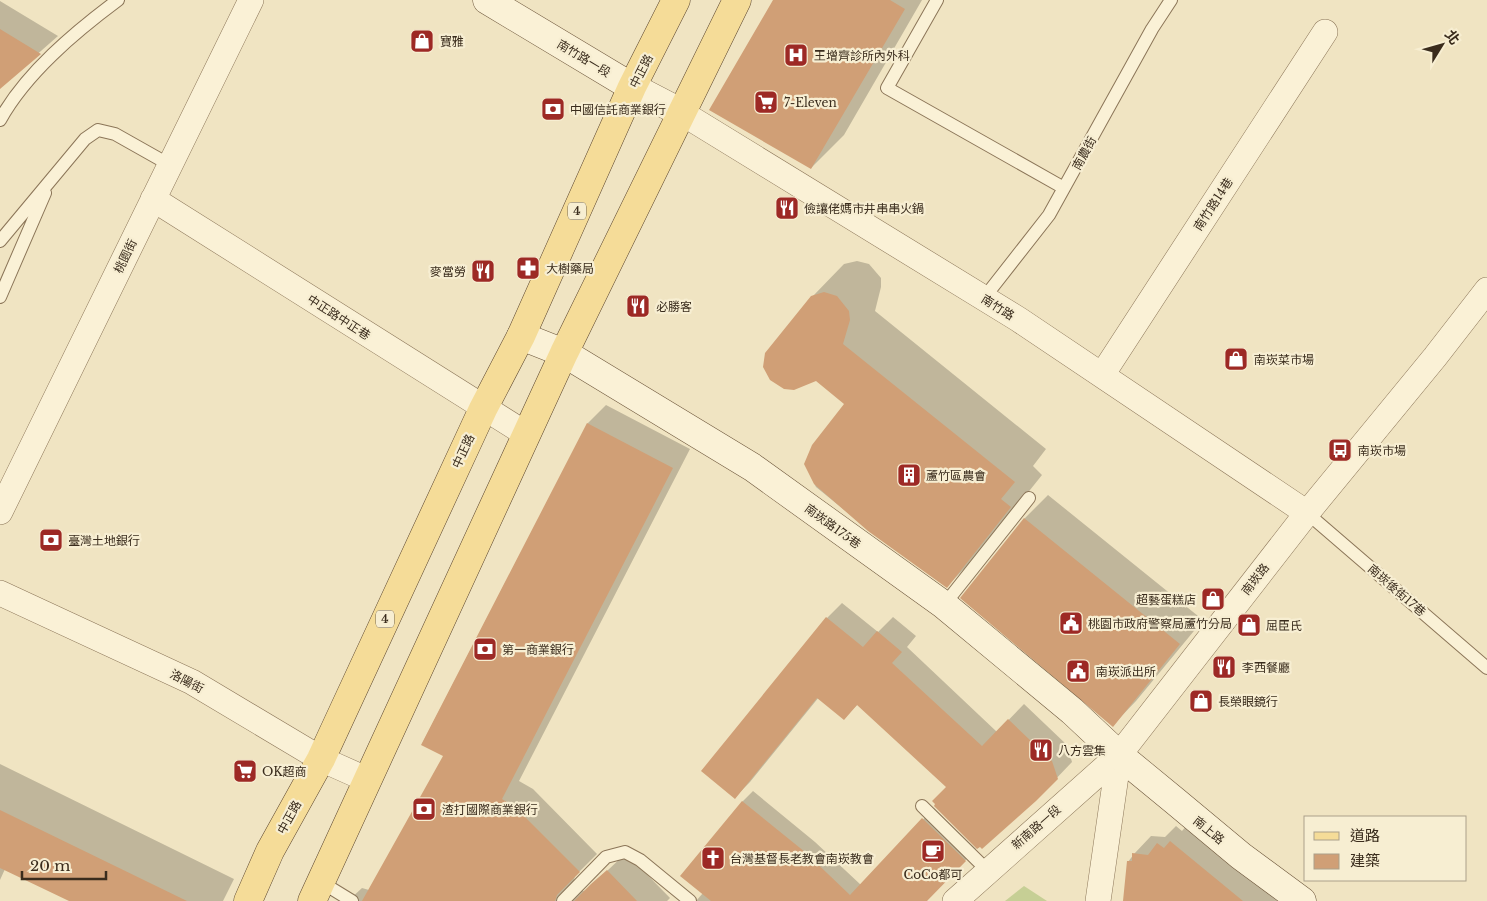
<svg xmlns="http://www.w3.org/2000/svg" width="1487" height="901" font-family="'Libre Baskerville','Noto Sans TC',serif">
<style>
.green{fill:#c6cf95}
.shadow{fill:#0003}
.building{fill:#d09f76}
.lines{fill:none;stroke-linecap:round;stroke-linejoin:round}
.lane-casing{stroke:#8b7558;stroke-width:14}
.street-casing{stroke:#8b7558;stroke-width:26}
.secondary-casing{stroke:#6d563b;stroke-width:29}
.primary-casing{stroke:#59432d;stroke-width:29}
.lane{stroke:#faf1d6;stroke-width:12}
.street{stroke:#faf1d6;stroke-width:25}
.secondary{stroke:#faf1d6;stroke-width:28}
.primary{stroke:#f5dc98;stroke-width:28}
.labels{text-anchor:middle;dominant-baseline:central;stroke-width:4.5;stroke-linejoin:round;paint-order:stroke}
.shield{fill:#f7eed2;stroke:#736653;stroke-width:1}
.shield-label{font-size:11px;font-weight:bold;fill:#3a2c1d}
.poi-label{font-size:12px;fill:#3a2c1d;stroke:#f7eed2;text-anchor:start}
.street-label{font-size:12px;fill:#3a2c1d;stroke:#f7eed2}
</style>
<rect width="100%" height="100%" fill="#f0e4c2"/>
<path class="green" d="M 1024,886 L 1047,901 L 1005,901 Z"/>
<path class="shadow" d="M 773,0 L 922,0 L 844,135 L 811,168 Z
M 0,1 L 58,36 L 0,87 Z
M 857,261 L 869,264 L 881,278 L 881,287 L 875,311 L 1046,449 L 1033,466 L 1042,475 L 979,554 L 947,586 L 869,530 L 816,487 L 805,464 L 846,404 L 812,297 L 844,264 Z
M 606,405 L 690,449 L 519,781 L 533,789 L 597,854 L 575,876 L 573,884 L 576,889 L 584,891 L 588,889 L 626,853 L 670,898 L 667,901 L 348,901 L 362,888 L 369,890 L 445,756 L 422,744 L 588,423 Z
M 1048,495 L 1203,620 L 1136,701 L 1113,725 L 962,598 L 1025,518 Z
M 842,603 L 878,632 L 893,617 L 916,636 L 907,647 L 997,732 L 1024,704 L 1067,745 L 1072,762 L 1051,784 L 948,787 L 858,704 L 844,718 L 819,697 L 750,782 L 735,797 L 827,618 Z
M 0,764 L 234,879 L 223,901 L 72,901 L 5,869 L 0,880 Z
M 753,791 L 815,842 L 861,885 L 934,808 L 976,849 L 926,901 L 696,901 L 703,893 L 742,802 Z
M 1188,824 L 1281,901 L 1124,901 L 1128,862 L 1134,854 L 1151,836 L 1165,837 L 1176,826 L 1182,831 Z"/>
<path class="building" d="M 773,0 L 890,0 L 905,9 L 811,169 L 709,110 Z
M 0,29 L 41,54 L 0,89 Z
M 824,292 L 837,296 L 849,311 L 850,320 L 843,344 L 1015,482 L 1001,499 L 1011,507 L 947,588 L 868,531 L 814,484 L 804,464 L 812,445 L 844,404 L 816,381 L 794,390 L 784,389 L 770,380 L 763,367 L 765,353 L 811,296 Z
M 587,423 L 673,468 L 502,799 L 515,807 L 580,872 L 557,895 L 555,901 L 362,901 L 443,756 L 421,745 Z
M 1024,518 L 1180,644 L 1113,727 L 960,598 Z
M 826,617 L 863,647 L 877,631 L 902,652 L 892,663 L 982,746 L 1008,719 L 1052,761 L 1058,779 L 1036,801 L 982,849 L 980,847 L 977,849 L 934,806 L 935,804 L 932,801 L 946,787 L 857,705 L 844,720 L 817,698 L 735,799 L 701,771 Z
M 742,801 L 805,852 L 850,895 L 922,818 L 966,861 L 927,901 L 711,901 L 680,876 Z
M 0,810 L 187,901 L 69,901 L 0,868 Z
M 1170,841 L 1243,901 L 1123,901 L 1127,861 L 1132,861 L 1132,853 L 1148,855 L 1157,843 L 1164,848 Z
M 607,870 L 637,901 L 574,901 L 591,884 Z"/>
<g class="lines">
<g class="lane-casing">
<path id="lane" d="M 937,0 L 887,88 L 1064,188
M 0,120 C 26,73 75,32 118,0
M 0,241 L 85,139 L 98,130 L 115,134 L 170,165
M 0,297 L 45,193
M 984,298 L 1049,215 L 1152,29 L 1171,0
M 1307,513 L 1487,668
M 944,605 L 1029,498
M 922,806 L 987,870
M 321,882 L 352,901
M 563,901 L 606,857 L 625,852 L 640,860 L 690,901"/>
</g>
<g class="street-casing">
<path id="street" d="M 682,113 L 1018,319 L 1307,513
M 153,199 L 526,434
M 1102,375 L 1325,32
M 0,512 L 251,0
M 0,593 L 192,682 L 321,759 L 368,780
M 955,901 L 1119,755
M 1098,901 L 1119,755 L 1307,513 L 1435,357 L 1487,290"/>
</g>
<g class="secondary-casing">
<path id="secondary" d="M 487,0 L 632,87 L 682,113
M 521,336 L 564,353 L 752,467 L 944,605 L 1072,711 L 1119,755 L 1175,801 L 1241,856 L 1302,901"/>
</g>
<g class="primary-casing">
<path id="primary" d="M 248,901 L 270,851 L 321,759 L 483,409 L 521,336 L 632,87 L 676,0
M 312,901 L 564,353 L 737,0"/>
</g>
<use href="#lane" class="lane"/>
<use href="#street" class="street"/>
<use href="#secondary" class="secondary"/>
<use href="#primary" class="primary"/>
</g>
<defs>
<g id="shop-square" transform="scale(1.25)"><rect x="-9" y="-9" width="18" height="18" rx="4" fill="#9d2925" stroke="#f7eed2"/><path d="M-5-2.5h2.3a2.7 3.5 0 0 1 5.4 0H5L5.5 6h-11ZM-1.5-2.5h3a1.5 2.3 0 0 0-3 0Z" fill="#fff"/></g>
<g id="hospital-square" transform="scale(1.25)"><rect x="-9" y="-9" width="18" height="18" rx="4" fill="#9d2925" stroke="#f7eed2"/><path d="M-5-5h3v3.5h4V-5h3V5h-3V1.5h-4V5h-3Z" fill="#fff"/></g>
<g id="supermarket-square" transform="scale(1.25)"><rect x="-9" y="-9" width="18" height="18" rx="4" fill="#9d2925" stroke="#f7eed2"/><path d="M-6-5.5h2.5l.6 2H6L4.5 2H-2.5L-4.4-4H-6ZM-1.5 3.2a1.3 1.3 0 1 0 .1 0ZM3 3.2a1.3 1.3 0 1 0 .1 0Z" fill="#fff"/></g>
<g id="bank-square" transform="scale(1.25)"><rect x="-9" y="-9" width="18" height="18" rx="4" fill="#9d2925" stroke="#f7eed2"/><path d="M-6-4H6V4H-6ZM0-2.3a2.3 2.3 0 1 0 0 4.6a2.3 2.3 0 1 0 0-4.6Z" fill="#fff"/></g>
<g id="restaurant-square" transform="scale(1.25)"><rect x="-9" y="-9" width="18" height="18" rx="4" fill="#9d2925" stroke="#f7eed2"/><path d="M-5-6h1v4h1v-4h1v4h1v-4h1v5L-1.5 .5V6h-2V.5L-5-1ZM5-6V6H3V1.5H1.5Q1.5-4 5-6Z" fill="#fff"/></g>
<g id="pharmacy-square" transform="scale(1.25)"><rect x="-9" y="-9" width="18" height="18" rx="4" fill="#9d2925" stroke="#f7eed2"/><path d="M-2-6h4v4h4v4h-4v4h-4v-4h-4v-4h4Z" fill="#fff"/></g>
<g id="bus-square" transform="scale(1.25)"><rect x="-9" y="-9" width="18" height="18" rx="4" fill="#9d2925" stroke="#f7eed2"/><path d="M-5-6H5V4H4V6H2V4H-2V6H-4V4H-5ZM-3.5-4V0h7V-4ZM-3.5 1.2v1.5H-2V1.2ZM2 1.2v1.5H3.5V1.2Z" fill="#fff"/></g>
<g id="building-square" transform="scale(1.25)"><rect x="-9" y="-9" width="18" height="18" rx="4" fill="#9d2925" stroke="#f7eed2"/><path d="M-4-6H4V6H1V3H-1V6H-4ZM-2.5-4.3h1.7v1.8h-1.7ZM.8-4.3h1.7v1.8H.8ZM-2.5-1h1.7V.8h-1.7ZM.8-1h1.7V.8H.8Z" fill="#fff"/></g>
<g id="civic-square" transform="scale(1.25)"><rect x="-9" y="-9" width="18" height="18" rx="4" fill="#9d2925" stroke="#f7eed2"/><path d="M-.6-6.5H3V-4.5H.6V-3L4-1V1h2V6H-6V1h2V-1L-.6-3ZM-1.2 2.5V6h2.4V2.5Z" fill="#fff"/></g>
<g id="cafe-square" transform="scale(1.25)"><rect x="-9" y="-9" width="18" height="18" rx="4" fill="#9d2925" stroke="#f7eed2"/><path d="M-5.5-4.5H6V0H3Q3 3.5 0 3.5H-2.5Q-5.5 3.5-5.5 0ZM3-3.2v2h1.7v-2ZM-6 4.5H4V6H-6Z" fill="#fff"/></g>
<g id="church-square" transform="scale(1.25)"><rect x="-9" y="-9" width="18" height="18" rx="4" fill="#9d2925" stroke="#f7eed2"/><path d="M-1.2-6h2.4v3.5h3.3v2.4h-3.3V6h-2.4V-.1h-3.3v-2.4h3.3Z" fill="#fff"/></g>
</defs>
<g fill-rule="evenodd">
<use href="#shop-square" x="422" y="41"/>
<use href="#hospital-square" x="796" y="55"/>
<use href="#supermarket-square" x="766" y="102"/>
<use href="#bank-square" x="553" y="109"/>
<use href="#restaurant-square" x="787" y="208"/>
<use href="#pharmacy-square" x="528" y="268"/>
<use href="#restaurant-square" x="483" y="271"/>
<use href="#restaurant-square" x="638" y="306"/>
<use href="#shop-square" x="1236" y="359"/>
<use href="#bus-square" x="1340" y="450"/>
<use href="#building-square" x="909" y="475"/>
<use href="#bank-square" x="51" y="540"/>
<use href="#shop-square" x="1213" y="599"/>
<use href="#civic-square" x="1071" y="623"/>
<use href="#shop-square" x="1249" y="625"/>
<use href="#bank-square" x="485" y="649"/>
<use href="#restaurant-square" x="1224" y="667"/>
<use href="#civic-square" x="1078" y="671"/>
<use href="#shop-square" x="1201" y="701"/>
<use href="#restaurant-square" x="1041" y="750"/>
<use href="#supermarket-square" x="245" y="771"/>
<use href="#bank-square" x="424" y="809"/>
<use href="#cafe-square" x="933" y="851"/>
<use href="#church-square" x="713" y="858"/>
</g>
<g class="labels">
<g class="shield">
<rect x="568" y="202.5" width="18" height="17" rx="4"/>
<rect x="376" y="610.5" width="18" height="17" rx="4"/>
</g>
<g class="shield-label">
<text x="577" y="211">4</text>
<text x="385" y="619">4</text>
</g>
<g class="poi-label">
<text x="440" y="41">寶雅</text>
<text x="814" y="55">王增齊診所內外科</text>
<text x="784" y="102">7-Eleven</text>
<text x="570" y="109">中國信託商業銀行</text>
<text x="804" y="208">儉讓佬媽市井串串火鍋</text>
<text x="546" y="268">大樹藥局</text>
<text x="466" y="271" text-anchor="end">麥當勞</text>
<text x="656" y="306">必勝客</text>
<text x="1254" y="359">南崁菜市場</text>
<text x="1358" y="450">南崁市場</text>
<text x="926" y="475">蘆竹區農會</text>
<text x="68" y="540">臺灣土地銀行</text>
<text x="1196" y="599" text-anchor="end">超藝蛋糕店</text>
<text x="1088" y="623">桃園市政府警察局蘆竹分局</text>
<text x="1266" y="625">屈臣氏</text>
<text x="502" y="649">第一商業銀行</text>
<text x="1242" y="667">李西餐廳</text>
<text x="1096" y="671">南崁派出所</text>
<text x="1218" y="701">長榮眼鏡行</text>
<text x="1058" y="750">八方雲集</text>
<text x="262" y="771">OK超商</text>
<text x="442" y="809">渣打國際商業銀行</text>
<text x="730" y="858">台灣基督長老教會南崁教會</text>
<text x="933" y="874" text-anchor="middle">CoCo都可</text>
</g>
<g class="street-label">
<text transform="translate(584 58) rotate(31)">南竹路一段</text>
<text transform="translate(641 71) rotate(-63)">中正路</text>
<text transform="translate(1084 153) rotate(-61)">南農街</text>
<text transform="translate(1213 204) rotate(-57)">南竹路14巷</text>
<text transform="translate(125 256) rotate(-64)">桃園街</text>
<text transform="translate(998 307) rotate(32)">南竹路</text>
<text transform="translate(339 317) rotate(33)">中正路中正巷</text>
<text transform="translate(463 451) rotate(-65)">中正路</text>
<text transform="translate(833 526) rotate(36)">南崁路175巷</text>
<text transform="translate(1255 579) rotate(-52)">南崁路</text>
<text transform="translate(1397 590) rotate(41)">南崁後街17巷</text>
<text transform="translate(187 681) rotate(27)">洛陽街</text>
<text transform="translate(289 817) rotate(-61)">中正路</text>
<text transform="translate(1036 827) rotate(-41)">新南路一段</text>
<text transform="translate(1209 830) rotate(39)">南上路</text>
</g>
</g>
<rect x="1304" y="816" width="162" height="65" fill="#f7eed2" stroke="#aba08a"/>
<rect x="1314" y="832" width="25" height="8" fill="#f5dc98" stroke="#aba08a"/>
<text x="1350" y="841" font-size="15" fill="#3a2c1d">道路</text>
<rect x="1314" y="854" width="25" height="15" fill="#d09f76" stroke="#aba08a"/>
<text x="1350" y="866" font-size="15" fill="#3a2c1d">建築</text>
<g transform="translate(1442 45) rotate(53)" stroke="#f7eed2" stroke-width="4" paint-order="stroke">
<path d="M0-4L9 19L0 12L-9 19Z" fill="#3a2c1d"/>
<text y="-8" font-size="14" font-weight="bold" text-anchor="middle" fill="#3a2c1d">北</text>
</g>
<path d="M22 871v8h84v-8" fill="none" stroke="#3a2c1d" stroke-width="2.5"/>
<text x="30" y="871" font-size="15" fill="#3a2c1d" stroke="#f7eed2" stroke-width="4" paint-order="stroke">20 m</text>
</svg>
